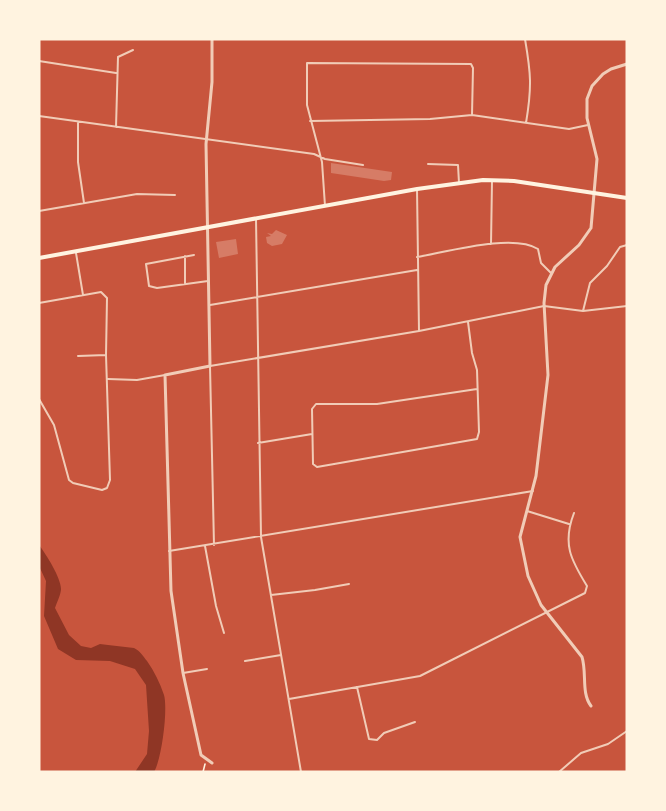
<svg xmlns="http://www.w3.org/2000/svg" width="666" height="811" font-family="'Golos Text',sans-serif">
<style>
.water{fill:#8f3625}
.building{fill:#d67c66}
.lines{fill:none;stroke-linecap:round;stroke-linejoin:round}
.path{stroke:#fff3e0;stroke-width:1.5}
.minor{stroke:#f1ccb7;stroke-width:2}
.tertiary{stroke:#f1ccb7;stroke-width:3}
.secondary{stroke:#fff3e0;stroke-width:4}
</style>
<rect width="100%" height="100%" fill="#c8553d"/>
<path class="water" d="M 39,545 C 46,554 61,578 61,589 C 61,594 57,602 55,608 L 69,635 L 81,646 L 91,648 L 100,644 L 108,645 L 134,648 C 140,651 143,656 147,661 C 154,671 160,683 164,695 C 168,709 162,758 154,772 L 135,772 L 147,754 L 149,731 L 146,685 L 135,669 L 110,661 L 76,660 L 58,649 L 44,616 L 46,581 L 39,566 Z"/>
<path class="building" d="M 331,163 L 392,172 L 391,180 L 384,181 L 331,173 Z
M 276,230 L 287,235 L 282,244 L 272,246 L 267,243 L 266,237 L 271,236 L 267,233 L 272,234 Z
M 236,239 L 238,254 L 219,258 L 216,242 Z"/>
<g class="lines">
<path class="path" d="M 203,772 L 205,764"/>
<path class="minor" d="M 525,39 C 531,74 532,87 526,123
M 39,61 L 116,73
M 39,116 L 314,154 L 325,159 L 363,165
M 310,121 L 430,119 L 472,115 L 569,129 L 588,125
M 78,122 L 78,162 L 84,203
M 116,127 L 118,57 L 133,50
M 428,164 L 458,165 L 459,183
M 417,189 L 419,331
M 325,206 L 322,162 L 307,105 L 307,63 L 471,64 L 473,68 L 472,115
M 39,211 L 137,194 L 175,195
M 256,219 L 261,537 L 301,772
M 491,244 L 492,181
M 76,253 L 83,295
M 194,255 L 146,264 L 149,286 L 157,288 L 208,281
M 185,256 L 185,283
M 417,257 C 447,252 513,233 538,249 L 541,263 L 551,273
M 39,303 L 101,292 L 107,298 L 106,355 L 110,480 L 107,488 L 102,490 L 73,483 L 69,480 L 54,425 L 39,399
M 210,305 L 417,270
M 583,311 L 590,283 L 607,266 L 620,247 L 627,245
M 468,322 L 472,353 L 477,370 L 479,432 L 477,439 L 317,467 L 313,464 L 312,409 L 316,404 L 377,404 L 477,389
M 78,356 L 106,355
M 108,379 L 137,380 L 165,375
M 258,443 L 312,434
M 527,511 L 569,524
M 214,545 L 210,366 L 419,331 L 544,306 L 583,311 L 627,306
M 205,546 L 216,606 L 224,633
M 169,551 L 533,491
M 271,595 L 315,590 L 349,584
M 245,661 L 281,655
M 183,673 L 207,669
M 357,687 L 369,739 L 377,740 L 384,733 L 415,722
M 289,699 L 420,676 L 585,593 L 587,586 C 571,560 562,544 574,513
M 559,772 L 581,753 L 608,744 L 627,731"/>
<path class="tertiary" d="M 212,39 L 212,82 L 206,144 L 210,366 L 165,375 L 171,591 L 183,673 L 201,755 L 212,763
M 591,706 C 581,693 587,673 582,657 L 541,605 L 528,576 L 520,537 L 536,476 L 548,375 L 544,303 L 546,285 L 555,267 L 579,245 L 591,228 L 597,159 L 587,118 L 587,99 L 592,86 L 603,74 L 611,69 L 627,64"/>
<path class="secondary" d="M 39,258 L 417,189 L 483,180 L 514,181 L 627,198"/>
</g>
<rect width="666" height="811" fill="none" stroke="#fff3e0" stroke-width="81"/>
</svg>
